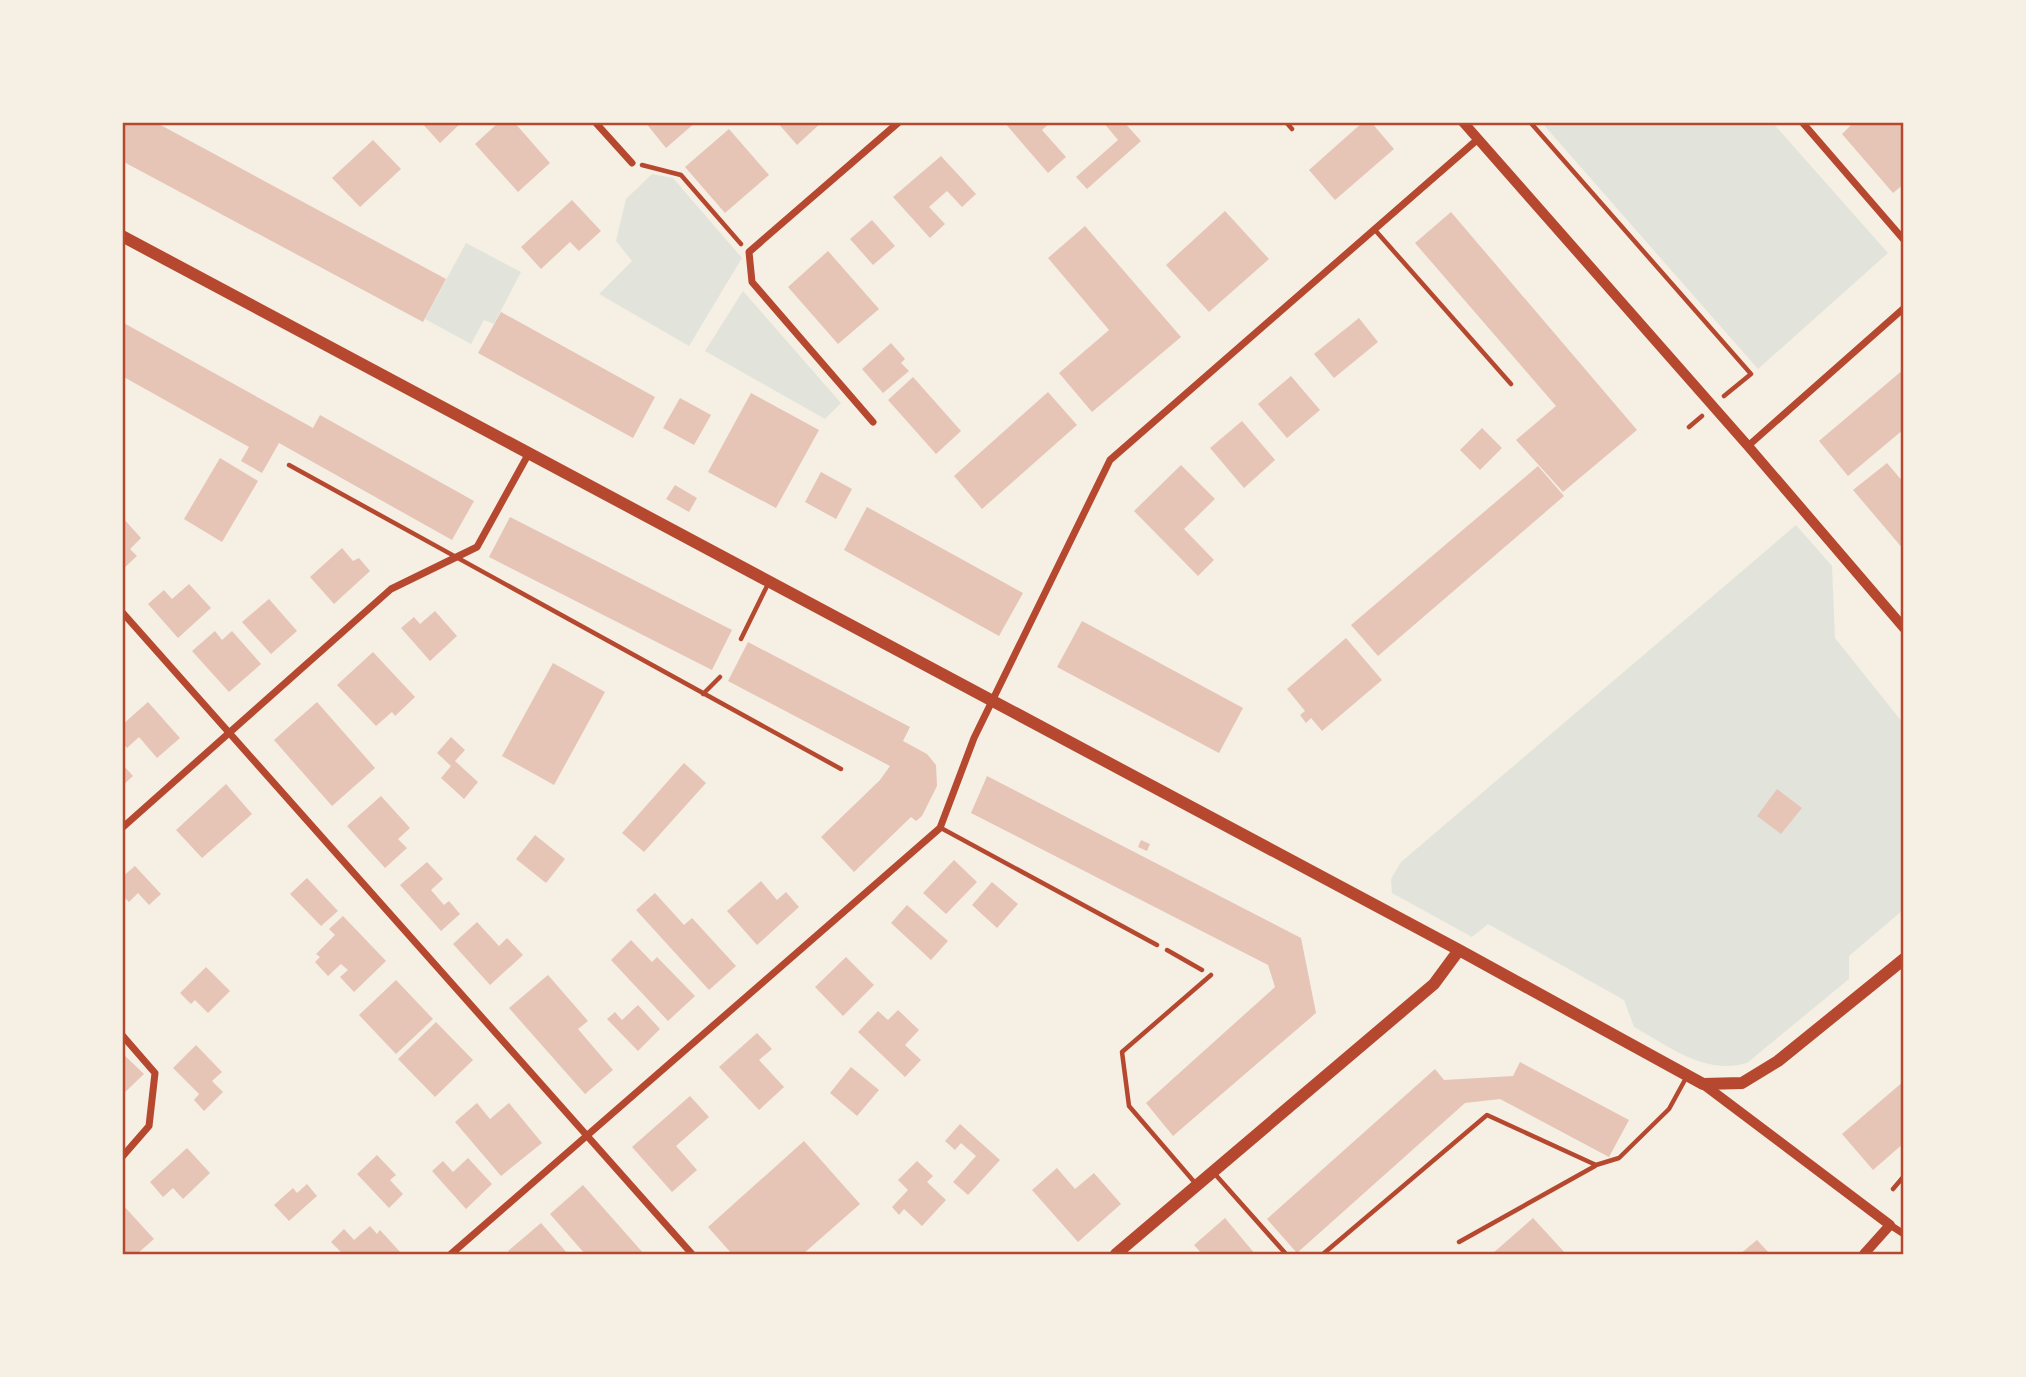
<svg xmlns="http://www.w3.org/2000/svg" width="2026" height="1377" font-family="Helvetica,sans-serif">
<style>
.green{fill:#e2e4dc}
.building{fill:#e6c5b7}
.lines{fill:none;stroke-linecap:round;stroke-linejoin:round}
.path{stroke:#b5482f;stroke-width:4.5}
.service{stroke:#b5482f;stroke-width:4.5}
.minor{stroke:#b5482f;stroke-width:7}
.tertiary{stroke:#b5482f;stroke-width:10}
.secondary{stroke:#b5482f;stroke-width:12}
.neatline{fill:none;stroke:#b5482f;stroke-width:2.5}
</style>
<rect width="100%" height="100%" fill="#f6efe4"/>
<path class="green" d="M 1542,123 L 1773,123 L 1888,253 L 1758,369 Z
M 652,174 L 673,178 L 742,258 L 689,346 L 599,294 L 632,261 L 616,241 L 626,199 Z
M 466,243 L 521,272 L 494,324 L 484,320 L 471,344 L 425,319 Z
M 743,291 L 841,403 L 825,419 L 705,351 Z
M 1796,525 L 1832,566 L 1835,638 L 1903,723 L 1903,910 L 1849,956 L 1849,979 L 1747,1063 C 1705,1075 1670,1047 1634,1027 L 1624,1000 L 1488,924 L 1472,937 L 1392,893 L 1391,879 L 1401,862 Z"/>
<path class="building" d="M 122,122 L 155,122 L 446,279 L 423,322 L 122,161 Z
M 421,122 L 462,122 L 440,143 Z
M 499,122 L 514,122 L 550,163 L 518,192 L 475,144 Z
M 645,122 L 696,122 L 666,148 Z
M 777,122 L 822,122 L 797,145 Z
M 1004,122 L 1051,122 L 1042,130 L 1066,157 L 1048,173 Z
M 1103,122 L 1124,122 L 1141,141 L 1087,189 L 1076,177 L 1118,140 Z
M 1363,122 L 1371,122 L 1394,149 L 1335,200 L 1309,170 Z
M 1854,122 L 1904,122 L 1904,184 L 1893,193 L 1842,134 Z
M 729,129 L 769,175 L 725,213 L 685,167 Z
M 373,140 L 401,169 L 360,207 L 332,178 Z
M 941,156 L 976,194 L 962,207 L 947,191 L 929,207 L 945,224 L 930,238 L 893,197 Z
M 572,200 L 601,231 L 579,251 L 570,242 L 541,269 L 521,247 Z
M 1225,211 L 1269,259 L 1209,312 L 1166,265 Z
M 1451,212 L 1637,430 L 1563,492 L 1516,440 L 1556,406 L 1415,243 Z
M 872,220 L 895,246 L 873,265 L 850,239 Z
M 1085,226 L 1181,337 L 1092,412 L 1059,373 L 1109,330 L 1048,258 Z
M 828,251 L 879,309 L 838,344 L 788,287 Z
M 501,312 L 655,397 L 633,438 L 478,353 Z
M 1359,318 L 1378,342 L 1334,378 L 1314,354 Z
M 122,322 L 313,428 L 320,415 L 474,501 L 452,540 L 279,443 L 262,473 L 241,461 L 249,447 L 122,376 Z
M 891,343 L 905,359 L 901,363 L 909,371 L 883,393 L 862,369 Z
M 1904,369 L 1904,429 L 1848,476 L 1819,441 Z
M 1291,376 L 1320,410 L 1287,438 L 1258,404 Z
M 913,377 L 961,431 L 936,454 L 888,400 Z
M 1048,392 L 1077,425 L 982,509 L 954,476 Z
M 751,393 L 819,430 L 776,508 L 708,472 Z
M 680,398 L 711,415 L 694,445 L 663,428 Z
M 1242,421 L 1275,460 L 1244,488 L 1210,448 Z
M 1482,428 L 1502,448 L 1480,470 L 1460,450 Z
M 220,458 L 258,481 L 222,542 L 184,519 Z
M 1887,463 L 1904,483 L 1904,550 L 1853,490 Z
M 1181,465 L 1215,499 L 1184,529 L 1214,560 L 1198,576 L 1134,511 Z
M 1538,466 L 1564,496 L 1378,656 L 1351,625 Z
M 821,472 L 852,489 L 836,519 L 805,502 Z
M 675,485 L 697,498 L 689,512 L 666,499 Z
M 867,507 L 1023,593 L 999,636 L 844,550 Z
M 122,517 L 141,538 L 130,549 L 137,556 L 122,570 Z
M 510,517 L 732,630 L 712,670 L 489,557 Z
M 342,548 L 353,561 L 359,558 L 370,571 L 334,604 L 310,577 Z
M 189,584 L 211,608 L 178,638 L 148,604 L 164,590 L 172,599 Z
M 269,599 L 297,631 L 271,654 L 242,622 Z
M 435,611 L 457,636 L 430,661 L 401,628 L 414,617 L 420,624 Z
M 1082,621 L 1243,708 L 1219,753 L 1057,667 Z
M 215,631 L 222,640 L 232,631 L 261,664 L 229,692 L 192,651 Z
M 1346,638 L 1382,680 L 1322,731 L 1311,718 L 1306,723 L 1300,715 L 1305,711 L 1287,689 Z
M 748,642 L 910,727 L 903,741 L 927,754 L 936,765 L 937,786 L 922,816 L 916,821 L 911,817 L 854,872 L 821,837 L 880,780 L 890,766 L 728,681 Z
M 373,652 L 415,697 L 395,716 L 392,712 L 376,726 L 337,685 Z
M 553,663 L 605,692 L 554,785 L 502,756 Z
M 148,702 L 180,738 L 157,758 L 139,737 L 127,748 L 122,742 L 122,725 Z
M 317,702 L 375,768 L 332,806 L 274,740 Z
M 451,737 L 465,750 L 455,761 L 478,782 L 464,799 L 441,778 L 451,766 L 437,753 Z
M 684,763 L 706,783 L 644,852 L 622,833 Z
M 122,764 L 133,776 L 122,786 Z
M 987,776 L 1301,938 L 1316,1013 L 1173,1136 L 1146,1103 L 1275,987 L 1268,965 L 971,813 Z
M 226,784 L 252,814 L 202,858 L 176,830 Z
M 1777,789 L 1802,808 L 1781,834 L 1757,816 Z
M 381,796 L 410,828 L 398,839 L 407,848 L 385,868 L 347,826 Z
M 535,835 L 565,859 L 546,883 L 516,859 Z
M 1141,840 L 1150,844 L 1147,851 L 1138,847 Z
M 954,860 L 977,882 L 946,914 L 923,893 Z
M 427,862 L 443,879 L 431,890 L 444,905 L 449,901 L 460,914 L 441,931 L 400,885 Z
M 135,866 L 161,894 L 149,905 L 138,893 L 129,902 L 122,895 L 122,877 Z
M 307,878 L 338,911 L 321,926 L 290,894 Z
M 761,881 L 777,900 L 786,892 L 799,907 L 757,945 L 727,911 Z
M 992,882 L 1018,904 L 997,928 L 972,905 Z
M 655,893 L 684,925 L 692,918 L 736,966 L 709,990 L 636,910 Z
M 907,905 L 948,941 L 931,960 L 891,923 Z
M 343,916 L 386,961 L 354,992 L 340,977 L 348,970 L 341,964 L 328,976 L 315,962 L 320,957 L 316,954 L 335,935 L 329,929 Z
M 477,922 L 499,946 L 507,938 L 523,955 L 490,985 L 453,944 Z
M 631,940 L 652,962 L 657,957 L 695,996 L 668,1021 L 611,960 Z
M 846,957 L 874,985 L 843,1016 L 815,987 Z
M 206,967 L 230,991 L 208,1013 L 195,1000 L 191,1004 L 180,993 Z
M 548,975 L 588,1021 L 578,1029 L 613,1070 L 585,1094 L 509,1008 Z
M 396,980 L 433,1019 L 396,1054 L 359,1015 Z
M 638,1005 L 660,1029 L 638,1051 L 607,1019 L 615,1012 L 622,1020 Z
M 898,1010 L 919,1030 L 905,1045 L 921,1060 L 905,1077 L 858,1032 L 878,1011 L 888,1020 Z
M 436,1022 L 473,1060 L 435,1097 L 398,1059 Z
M 757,1033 L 772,1049 L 759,1060 L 784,1087 L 759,1110 L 719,1067 Z
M 196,1045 L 222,1072 L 212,1081 L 223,1092 L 204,1111 L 194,1100 L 199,1094 L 173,1068 Z
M 122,1053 L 144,1074 L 122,1095 Z
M 1520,1062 L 1629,1120 L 1609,1157 L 1500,1099 L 1465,1103 L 1297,1253 L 1267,1219 L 1435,1069 L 1444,1080 L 1513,1076 Z
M 851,1067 L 879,1090 L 857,1116 L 830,1093 Z
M 1904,1081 L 1904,1143 L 1873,1170 L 1842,1134 Z
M 690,1096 L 709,1117 L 676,1146 L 697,1170 L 672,1192 L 632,1147 Z
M 477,1103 L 490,1119 L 509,1103 L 542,1143 L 501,1176 L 455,1122 Z
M 960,1124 L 1000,1160 L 968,1195 L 953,1182 L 976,1156 L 961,1143 L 955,1150 L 945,1141 Z
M 804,1141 L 860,1204 L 803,1254 L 732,1254 L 708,1227 Z
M 187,1148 L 210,1173 L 183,1199 L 173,1188 L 163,1197 L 150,1182 Z
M 377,1155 L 396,1175 L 390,1180 L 403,1194 L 389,1208 L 357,1174 Z
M 468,1158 L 492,1184 L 466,1209 L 432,1171 L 443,1161 L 453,1172 Z
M 917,1161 L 933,1176 L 927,1182 L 946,1200 L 922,1226 L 904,1209 L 899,1215 L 892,1207 L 908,1190 L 898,1180 Z
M 1057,1168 L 1075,1189 L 1094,1173 L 1121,1204 L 1078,1242 L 1032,1190 Z
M 307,1184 L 317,1196 L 289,1221 L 274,1205 L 293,1188 L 297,1193 Z
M 583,1185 L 644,1254 L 585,1254 L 550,1214 Z
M 122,1204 L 154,1239 L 137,1254 L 122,1254 Z
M 1225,1218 L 1255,1254 L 1202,1254 L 1194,1245 Z
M 1533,1218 L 1566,1254 L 1492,1254 Z
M 541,1223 L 568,1254 L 511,1254 L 508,1251 Z
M 370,1226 L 377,1234 L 380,1230 L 402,1254 L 343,1254 L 331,1242 L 344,1229 L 354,1240 Z
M 1757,1240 L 1770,1254 L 1740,1254 Z"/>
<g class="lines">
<path class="path" d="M 1530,122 L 1751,374 L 1724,396
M 642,165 L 681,175 L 741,244
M 1689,427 L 1702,416
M 1167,950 L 1202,970
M 1893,1189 L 1904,1176"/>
<path class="service" d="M 1286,122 L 1292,129
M 1375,230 L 1511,384
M 289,465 L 841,769
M 741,639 L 769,582
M 703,694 L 720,677
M 941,828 L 1157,945
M 1214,1173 L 1286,1254
M 1196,1184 L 1129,1106 L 1122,1052 L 1211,975
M 1459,1242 L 1595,1166
M 1323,1254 L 1487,1115 L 1596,1165 L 1619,1158 L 1669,1109 L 1686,1078"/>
<path class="minor" d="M 595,122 L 632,163
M 1802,122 L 1904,240
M 873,422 L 752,282 L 749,252 L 899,122
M 1748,446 L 1904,308
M 122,612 L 692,1254
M 122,828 L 391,589 L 477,547 L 529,453
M 122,1035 L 155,1073 L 149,1126 L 122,1157
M 1890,1225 L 1904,1234
M 451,1254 L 940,828 L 974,738 L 1110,460 L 1478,139"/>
<path class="tertiary" d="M 1463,122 L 1748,446 L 1904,628
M 1703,1084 L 1890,1225 L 1864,1254"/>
<path class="secondary" d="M 122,236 L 1459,950 L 1703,1084 L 1742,1083 L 1778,1061 L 1904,959
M 1116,1254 L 1434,984 L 1459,950"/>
</g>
<rect width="2026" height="1377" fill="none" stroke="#f6efe4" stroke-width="248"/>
<rect x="124" y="124" width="1778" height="1129" class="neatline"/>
</svg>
